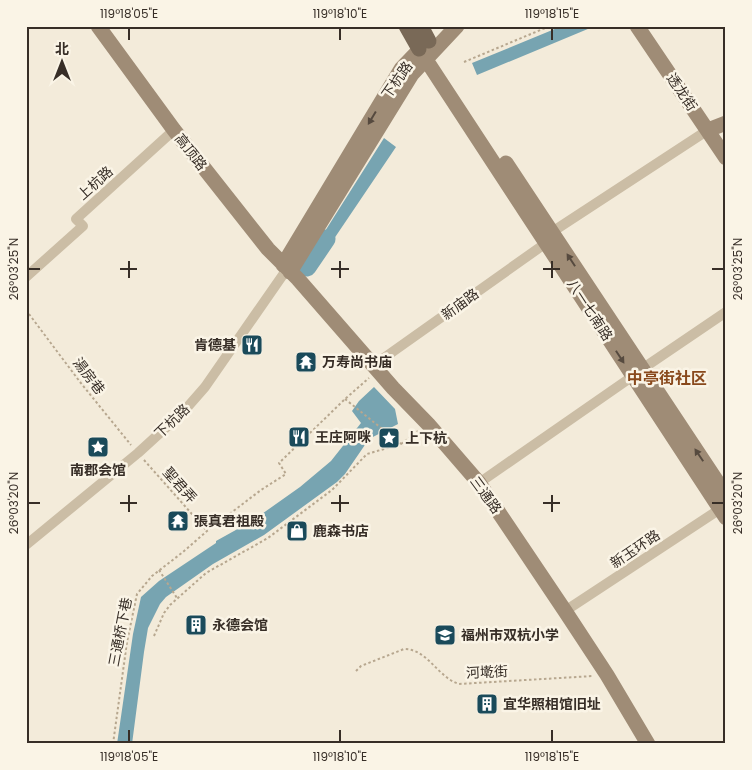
<svg xmlns="http://www.w3.org/2000/svg" width="752" height="770" font-family="Poppins,'Noto Sans SC',sans-serif">
<style>
.water{fill:#77a4b1}
.lines{fill:none;stroke-linecap:round;stroke-linejoin:round}
.river{stroke:#77a4b1;stroke-width:19}
.path{stroke:#b7a78f;stroke-width:2;stroke-dasharray:2.5 2.5;stroke-linecap:butt}
.street{stroke:#cbbda5;stroke-width:10}
.secondary{stroke:#9f8c76;stroke-width:15}
.primary{stroke:#796957;stroke-width:15}
.oneway{fill:#564a3f}
.ticks{fill:none;stroke:#372e27;stroke-width:2}
.labels{text-anchor:middle;dominant-baseline:central;stroke-width:5;stroke-linejoin:round;paint-order:stroke}
.street-label{font-size:14px;fill:#372e27;stroke:#faf4e6}
.poi-label{font-size:14px;font-weight:bold;fill:#372e27;stroke:#faf4e6;text-anchor:start}
.quarter-label{font-size:16px;font-weight:bold;fill:#89491c;stroke:#faf4e6}
.neatline{fill:none;stroke:#372e27;stroke-width:2}
.ticks-label{font-size:12px;text-anchor:middle;fill:#372e27}
</style>
<rect width="100%" height="100%" fill="#f3ebda"/>
<path class="water" d="M 562,26 L 595,26 L 477,75 L 472,63 Z
M 384,138 L 396,147 L 317,264 L 308,258 Z
M 374,387 L 395,409 L 398,424 L 369,439 L 345,474 L 337,482 L 264,535 L 213,564 L 166,597 L 160,604 L 148,628 L 144,652 L 132,744 L 117,744 L 133,634 L 141,597 L 159,581 L 216,543 L 216,541 L 252,521 L 300,487 L 331,461 L 361,423 L 352,411 L 359,401 Z"/>
<g class="lines">
<path class="river" d="M 307,267 L 326,239"/>
<path class="path" d="M 464,62 L 550,26
M 26,310 L 80,382 L 131,445
M 345,399 L 401,444
M 144,460 L 207,531
M 159,570 L 177,598
M 154,636 L 164,613 L 170,605 L 206,573 L 268,538 L 332,490 L 367,454 L 401,444 L 418,431
M 356,671 L 361,666 L 404,649 C 428,649 437,677 459,684 L 593,676
M 113,744 L 127,642 L 137,594 L 152,576 L 183,552 L 207,531 L 261,490 L 286,474 L 279,463 L 345,399 L 369,378"/>
<path class="street" d="M 552,232 L 708,130
M 26,277 L 83,226 L 76,219 L 174,130
M 374,365 L 546,243
M 642,369 L 726,312
M 479,483 L 633,376
M 26,545 L 138,453 L 184,411 L 205,387 L 287,269
M 565,611 L 720,509"/>
<path class="secondary" d="M 98,26 L 174,130 L 268,249 L 298,279 L 393,388 L 428,424 L 479,483 L 565,611 L 607,675 L 648,744
M 637,26 L 726,158
M 419,49 L 726,518
M 708,130 L 726,123
M 506,163 L 726,495
M 283,265 L 401,69 L 425,44
M 290,272 L 412,74 L 457,26"/>
<path class="primary" d="M 406,26 L 419,49
M 421,26 L 429,41"/>
</g>
<defs><path id="oneway-solid" d="M-6-.8H1V-3.2L6.5 0L1 3.2V.8H-6Z" transform="scale(1.25)"/></defs>
<g class="oneway">
<use href="#oneway-solid" transform="translate(372 118) rotate(121)"/>
<use href="#oneway-solid" transform="translate(571 260) rotate(-123)"/>
<use href="#oneway-solid" transform="translate(620 357) rotate(57)"/>
<use href="#oneway-solid" transform="translate(699 455) rotate(-124)"/>
</g>
<path class="ticks" d="M 129,28 L 129,40M 340,28 L 340,40M 552,28 L 552,40M 129,261 L 129,278M 340,261 L 340,278M 552,261 L 552,278M 28,269 L 40,269M 120,269 L 137,269M 331,269 L 349,269M 543,269 L 560,269M 712,269 L 724,269M 129,495 L 129,512M 340,495 L 340,512M 552,495 L 552,512M 28,503 L 40,503M 120,503 L 137,503M 331,503 L 349,503M 543,503 L 560,503M 712,503 L 724,503M 129,730 L 129,742M 340,730 L 340,742M 552,730 L 552,742"/>
<defs>
<g id="restaurant-square" transform="scale(1.125)"><rect x="-9" y="-9" width="18" height="18" rx="4" fill="#1a4a5a" stroke="#faf4e6"/><path d="M-5-6h1v4h1v-4h1v4h1v-4h1v5L-1.5 .5V6h-2V.5L-5-1ZM5-6V6H3V1.5H1.5Q1.5-4 5-6Z" fill="#fff"/></g>
<g id="temple-square" transform="scale(1.125)"><rect x="-9" y="-9" width="18" height="18" rx="4" fill="#1a4a5a" stroke="#faf4e6"/><path d="M0-6L5-2H3V0L6.5 2.5H4V6H1.5V3h-3V6H-4V2.5H-6.5L-3 0V-2H-5Z" fill="#fff"/></g>
<g id="sight-square" transform="scale(1.125)"><rect x="-9" y="-9" width="18" height="18" rx="4" fill="#1a4a5a" stroke="#faf4e6"/><path d="M0-6L1.8-2.2L6-1.7L2.9 1.2L3.7 5.4L0 3.3L-3.7 5.4L-2.9 1.2L-6-1.7L-1.8-2.2Z" fill="#fff"/></g>
<g id="shop-square" transform="scale(1.125)"><rect x="-9" y="-9" width="18" height="18" rx="4" fill="#1a4a5a" stroke="#faf4e6"/><path d="M-5-2.5h2.3a2.7 3.5 0 0 1 5.4 0H5L5.5 6h-11ZM-1.5-2.5h3a1.5 2.3 0 0 0-3 0Z" fill="#fff"/></g>
<g id="building-square" transform="scale(1.125)"><rect x="-9" y="-9" width="18" height="18" rx="4" fill="#1a4a5a" stroke="#faf4e6"/><path d="M-4-6H4V6H1V3H-1V6H-4ZM-2.5-4.3h1.7v1.8h-1.7ZM.8-4.3h1.7v1.8H.8ZM-2.5-1h1.7V.8h-1.7ZM.8-1h1.7V.8H.8Z" fill="#fff"/></g>
<g id="school-square" transform="scale(1.125)"><rect x="-9" y="-9" width="18" height="18" rx="4" fill="#1a4a5a" stroke="#faf4e6"/><path d="M0-5L7-2L0 1L-7-2ZM-4 1L0 2.5L4 1V4Q0 6-4 4Z" fill="#fff"/></g>
</defs>
<g fill-rule="evenodd">
<use href="#restaurant-square" x="252" y="345"/>
<use href="#temple-square" x="306" y="362"/>
<use href="#restaurant-square" x="299" y="437"/>
<use href="#sight-square" x="389" y="438"/>
<use href="#sight-square" x="98" y="447"/>
<use href="#temple-square" x="178" y="521"/>
<use href="#shop-square" x="297" y="531"/>
<use href="#building-square" x="196" y="625"/>
<use href="#school-square" x="445" y="635"/>
<use href="#building-square" x="487" y="704"/>
</g>
<g class="labels">
<g class="street-label">
<text transform="translate(397 80) rotate(-55)">下杭路</text>
<text transform="translate(682 92) rotate(56)">透龙街</text>
<text transform="translate(191 152) rotate(52)">高顶路</text>
<text transform="translate(95 183) rotate(-42)">上杭路</text>
<text transform="translate(460 304) rotate(-36)">新庙路</text>
<text transform="translate(590 310) rotate(57)">八一七南路</text>
<text transform="translate(89 376) rotate(52)">湯房巷</text>
<text transform="translate(172 421) rotate(-44)">下杭路</text>
<text transform="translate(180 485) rotate(48)">聖君弄</text>
<text transform="translate(486 495) rotate(54)">三通路</text>
<text transform="translate(635 549) rotate(-34)">新玉环路</text>
<text transform="translate(120 632) rotate(-79)">三通桥下巷</text>
<text transform="translate(487 672) rotate(-3)">河墘街</text>
</g>
<g class="poi-label">
<text x="236" y="345" text-anchor="end">肯德基</text>
<text x="322" y="362">万寿尚书庙</text>
<text x="315" y="437">王庄阿咪</text>
<text x="405" y="438">上下杭</text>
<text x="98" y="470" text-anchor="middle">南郡会馆</text>
<text x="194" y="521">張真君祖殿</text>
<text x="313" y="531">鹿森书店</text>
<text x="212" y="625">永德会馆</text>
<text x="461" y="635">福州市双杭小学</text>
<text x="503" y="704">宜华照相馆旧址</text>
</g>
<g class="quarter-label">
<text x="667" y="378">中亭街社区</text>
</g>
</g>
<rect width="752" height="770" fill="none" stroke="#faf4e6" stroke-width="55"/>
<g transform="translate(62 62)" stroke="#faf4e6" stroke-width="4" paint-order="stroke">
<path d="M0-4L9 19L0 12L-9 19Z" fill="#372e27"/>
<text y="-8" font-size="14" font-weight="bold" text-anchor="middle" fill="#372e27">北</text>
</g>
<rect x="28" y="28" width="696" height="714" class="neatline"/>
<g class="ticks-label">
<text x="129" y="18">119°18'05"E</text>
<text x="340" y="18">119°18'10"E</text>
<text x="552" y="18">119°18'15"E</text>
<text transform="translate(14 269) rotate(-90)" y="4">26°03'25"N</text>
<text transform="translate(738 269) rotate(-90)" y="4">26°03'25"N</text>
<text transform="translate(14 503) rotate(-90)" y="4">26°03'20"N</text>
<text transform="translate(738 503) rotate(-90)" y="4">26°03'20"N</text>
<text x="129" y="761">119°18'05"E</text>
<text x="340" y="761">119°18'10"E</text>
<text x="552" y="761">119°18'15"E</text>
</g>
</svg>
